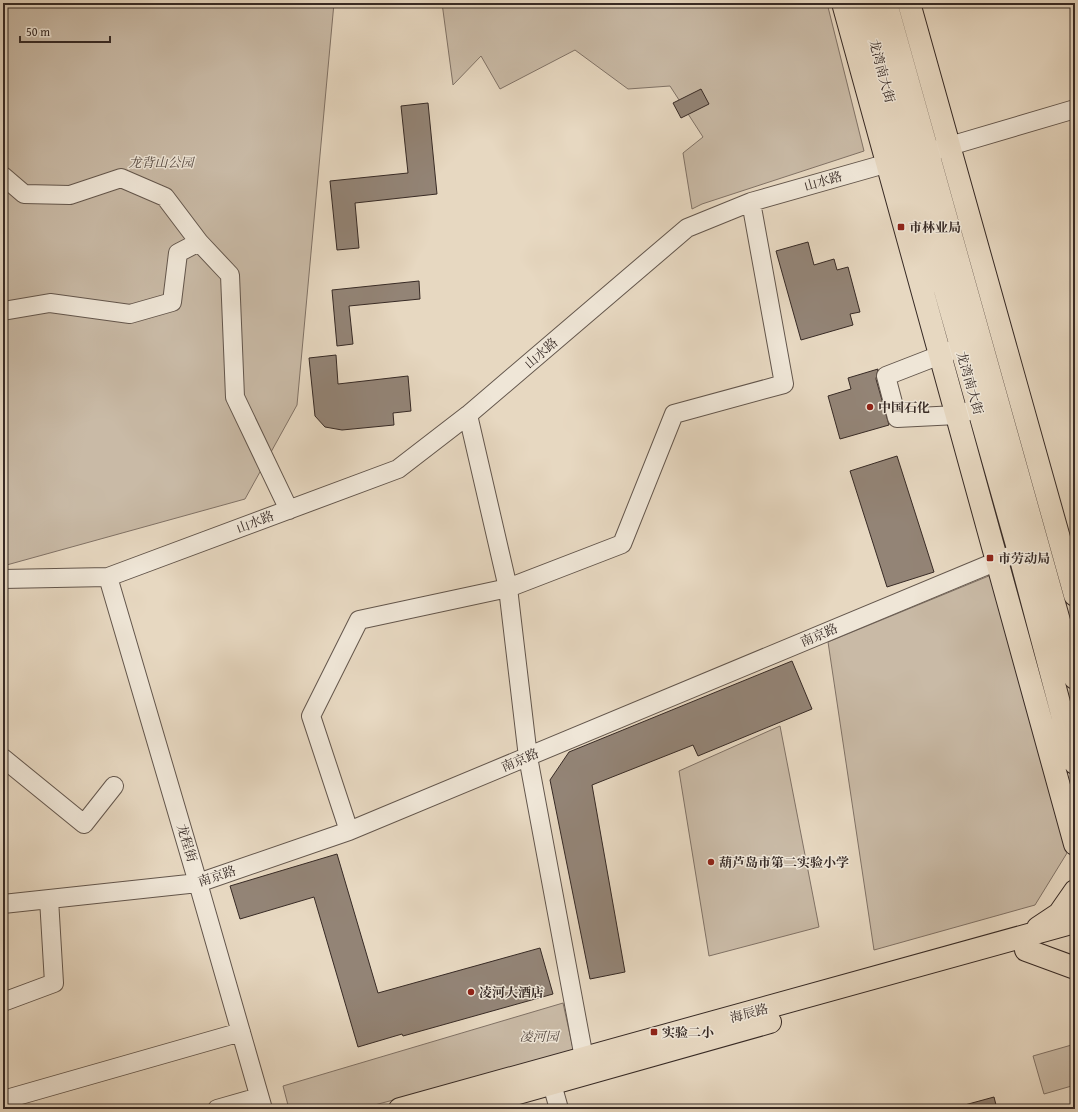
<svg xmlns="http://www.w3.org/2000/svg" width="1078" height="1112" font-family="'Gentium Book Plus','Noto Serif SC',serif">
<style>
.green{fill:#c9baa6;stroke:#807266}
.building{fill:#938476;stroke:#372a25}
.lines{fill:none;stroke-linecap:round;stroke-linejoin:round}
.minor-casing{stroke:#63564c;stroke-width:20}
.major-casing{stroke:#372a25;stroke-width:24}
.minor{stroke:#efe6d7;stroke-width:18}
.major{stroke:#e7d8c1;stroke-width:22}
.poi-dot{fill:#8f2418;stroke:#efe6d7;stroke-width:1.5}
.labels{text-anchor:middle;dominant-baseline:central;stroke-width:3;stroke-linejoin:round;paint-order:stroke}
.street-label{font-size:13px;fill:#372a25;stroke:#efe6d7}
.park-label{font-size:13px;font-style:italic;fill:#54473f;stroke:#efe6d7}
.poi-label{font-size:13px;font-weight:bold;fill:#372a25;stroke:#efe6d7;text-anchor:start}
</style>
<rect width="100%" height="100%" fill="#e7d8c1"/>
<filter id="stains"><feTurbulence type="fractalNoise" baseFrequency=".005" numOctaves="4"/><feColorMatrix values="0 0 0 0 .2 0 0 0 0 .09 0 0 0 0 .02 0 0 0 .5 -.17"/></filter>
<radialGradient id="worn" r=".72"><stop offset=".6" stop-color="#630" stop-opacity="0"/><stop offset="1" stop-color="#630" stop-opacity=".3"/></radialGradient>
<path class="green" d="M 3,3 L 334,3 L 297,405 L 245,499 L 3,566 Z
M 442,3 L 827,3 L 864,151 L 702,204 L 692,209 L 683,153 L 703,137 L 670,86 L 628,89 L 575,50 L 500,89 L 481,56 L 453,85 Z
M 996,573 L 1067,853 L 1035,905 L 874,950 L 828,642 Z
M 780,726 L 819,927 L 709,956 L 679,771 Z
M 563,1003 L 574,1053 L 359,1109 L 289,1109 L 283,1086 Z
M 1075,1044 L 1075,1085 L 1044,1094 L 1033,1056 Z"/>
<path class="building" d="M 701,89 L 709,104 L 681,118 L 673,103 Z
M 428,103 L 437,194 L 355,203 L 359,248 L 337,250 L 330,181 L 408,173 L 401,106 Z
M 808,242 L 814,265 L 834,259 L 837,270 L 848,267 L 860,312 L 850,314 L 853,325 L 801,340 L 776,251 Z
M 419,281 L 420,299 L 349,306 L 353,344 L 337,346 L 332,290 Z
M 336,355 L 338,384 L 408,376 L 411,411 L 393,413 L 394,425 L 342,430 L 325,427 L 315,416 L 309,358 Z
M 878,369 L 876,379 L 889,425 L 840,439 L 828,396 L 851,389 L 848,378 Z
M 897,456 L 934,572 L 887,587 L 850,471 Z
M 792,661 L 812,709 L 698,756 L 693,745 L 592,785 L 625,972 L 590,979 L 550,780 L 569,752 Z
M 337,854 L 378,993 L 540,948 L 553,994 L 403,1036 L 402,1034 L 358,1047 L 314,897 L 240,919 L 230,886 Z
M 994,1097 L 997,1109 L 961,1109 L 961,1106 Z"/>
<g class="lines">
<g class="minor-casing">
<path id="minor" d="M 936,150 L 1075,109
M 3,176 L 24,194 L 70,195 L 121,178 L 165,197 L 199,242 L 230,275 L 235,397 L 289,510
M 3,311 L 50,303 L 130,314 L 172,302 L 178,253 L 199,242
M 953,350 L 886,376 L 897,418 L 957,415 L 969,411
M 468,415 L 508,588 L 528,757 L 584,1058
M 108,577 L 198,883 L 263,1109
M 3,579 L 108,577 L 398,469 L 468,415 L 687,228 L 751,202 L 899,160
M 3,758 L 84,824 L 114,786
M 349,831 L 311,716 L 359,620 L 508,588 L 622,544 L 674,414 L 784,384 L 751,202
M 3,904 L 198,883 L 349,831 L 1019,552
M 3,1002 L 54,983 L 49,899
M 552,1084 L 559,1109
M 3,1100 L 241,1032
M 217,1109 L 259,1097"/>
</g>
<g class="major-casing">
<path id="major" d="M 843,3 L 1075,844
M 864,3 L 1019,552 L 1075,763
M 886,3 L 1075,678
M 909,3 L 1075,595
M 1038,928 L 1059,914 L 1075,891
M 1026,950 L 1075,968
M 400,1109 L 1075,922
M 461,1109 L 770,1022"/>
</g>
<use href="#minor" class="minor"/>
<use href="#major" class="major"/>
</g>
<g class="poi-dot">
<rect x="897" y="223" width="8" height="8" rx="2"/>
<circle cx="870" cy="407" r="4"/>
<rect x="986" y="554" width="8" height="8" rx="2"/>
<circle cx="711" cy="862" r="4"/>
<circle cx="471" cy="992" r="4"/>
<rect x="650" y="1028" width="8" height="8" rx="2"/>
</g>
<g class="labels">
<g class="street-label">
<text transform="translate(882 71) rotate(75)">龙湾南大街</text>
<text transform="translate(823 181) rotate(-16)">山水路</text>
<text transform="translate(541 353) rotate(-41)">山水路</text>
<text transform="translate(970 383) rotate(74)">龙湾南大街</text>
<text transform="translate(255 522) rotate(-21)">山水路</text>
<text transform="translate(819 635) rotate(-23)">南京路</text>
<text transform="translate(520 760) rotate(-23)">南京路</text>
<text transform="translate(187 843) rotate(73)">龙程街</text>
<text transform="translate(217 876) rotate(-18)">南京路</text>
<text transform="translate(749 1013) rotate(-15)">海辰路</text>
</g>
<g class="park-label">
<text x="161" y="162">龙背山公园</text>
<text x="539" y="1036">凌河园</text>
</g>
<g class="poi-label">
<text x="909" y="227">市林业局</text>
<text x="878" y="407">中国石化</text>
<text x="998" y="558">市劳动局</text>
<text x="719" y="862">葫芦岛市第二实验小学</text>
<text x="479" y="992">凌河大酒店</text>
<text x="662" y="1032">实验二小</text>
</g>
</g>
<rect width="1078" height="1112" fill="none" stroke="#e7d8c1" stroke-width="16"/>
<rect x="4" y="4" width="1070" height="1104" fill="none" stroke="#372a25" stroke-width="2"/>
<rect x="8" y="8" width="1062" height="1096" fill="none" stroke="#372a25"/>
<path d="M20 36v6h90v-6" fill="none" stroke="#372a25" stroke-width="2"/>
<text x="26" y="36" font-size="12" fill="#372a25" stroke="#efe6d7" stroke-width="3" paint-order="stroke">50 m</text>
<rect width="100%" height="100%" filter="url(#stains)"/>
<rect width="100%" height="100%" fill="url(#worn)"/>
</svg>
